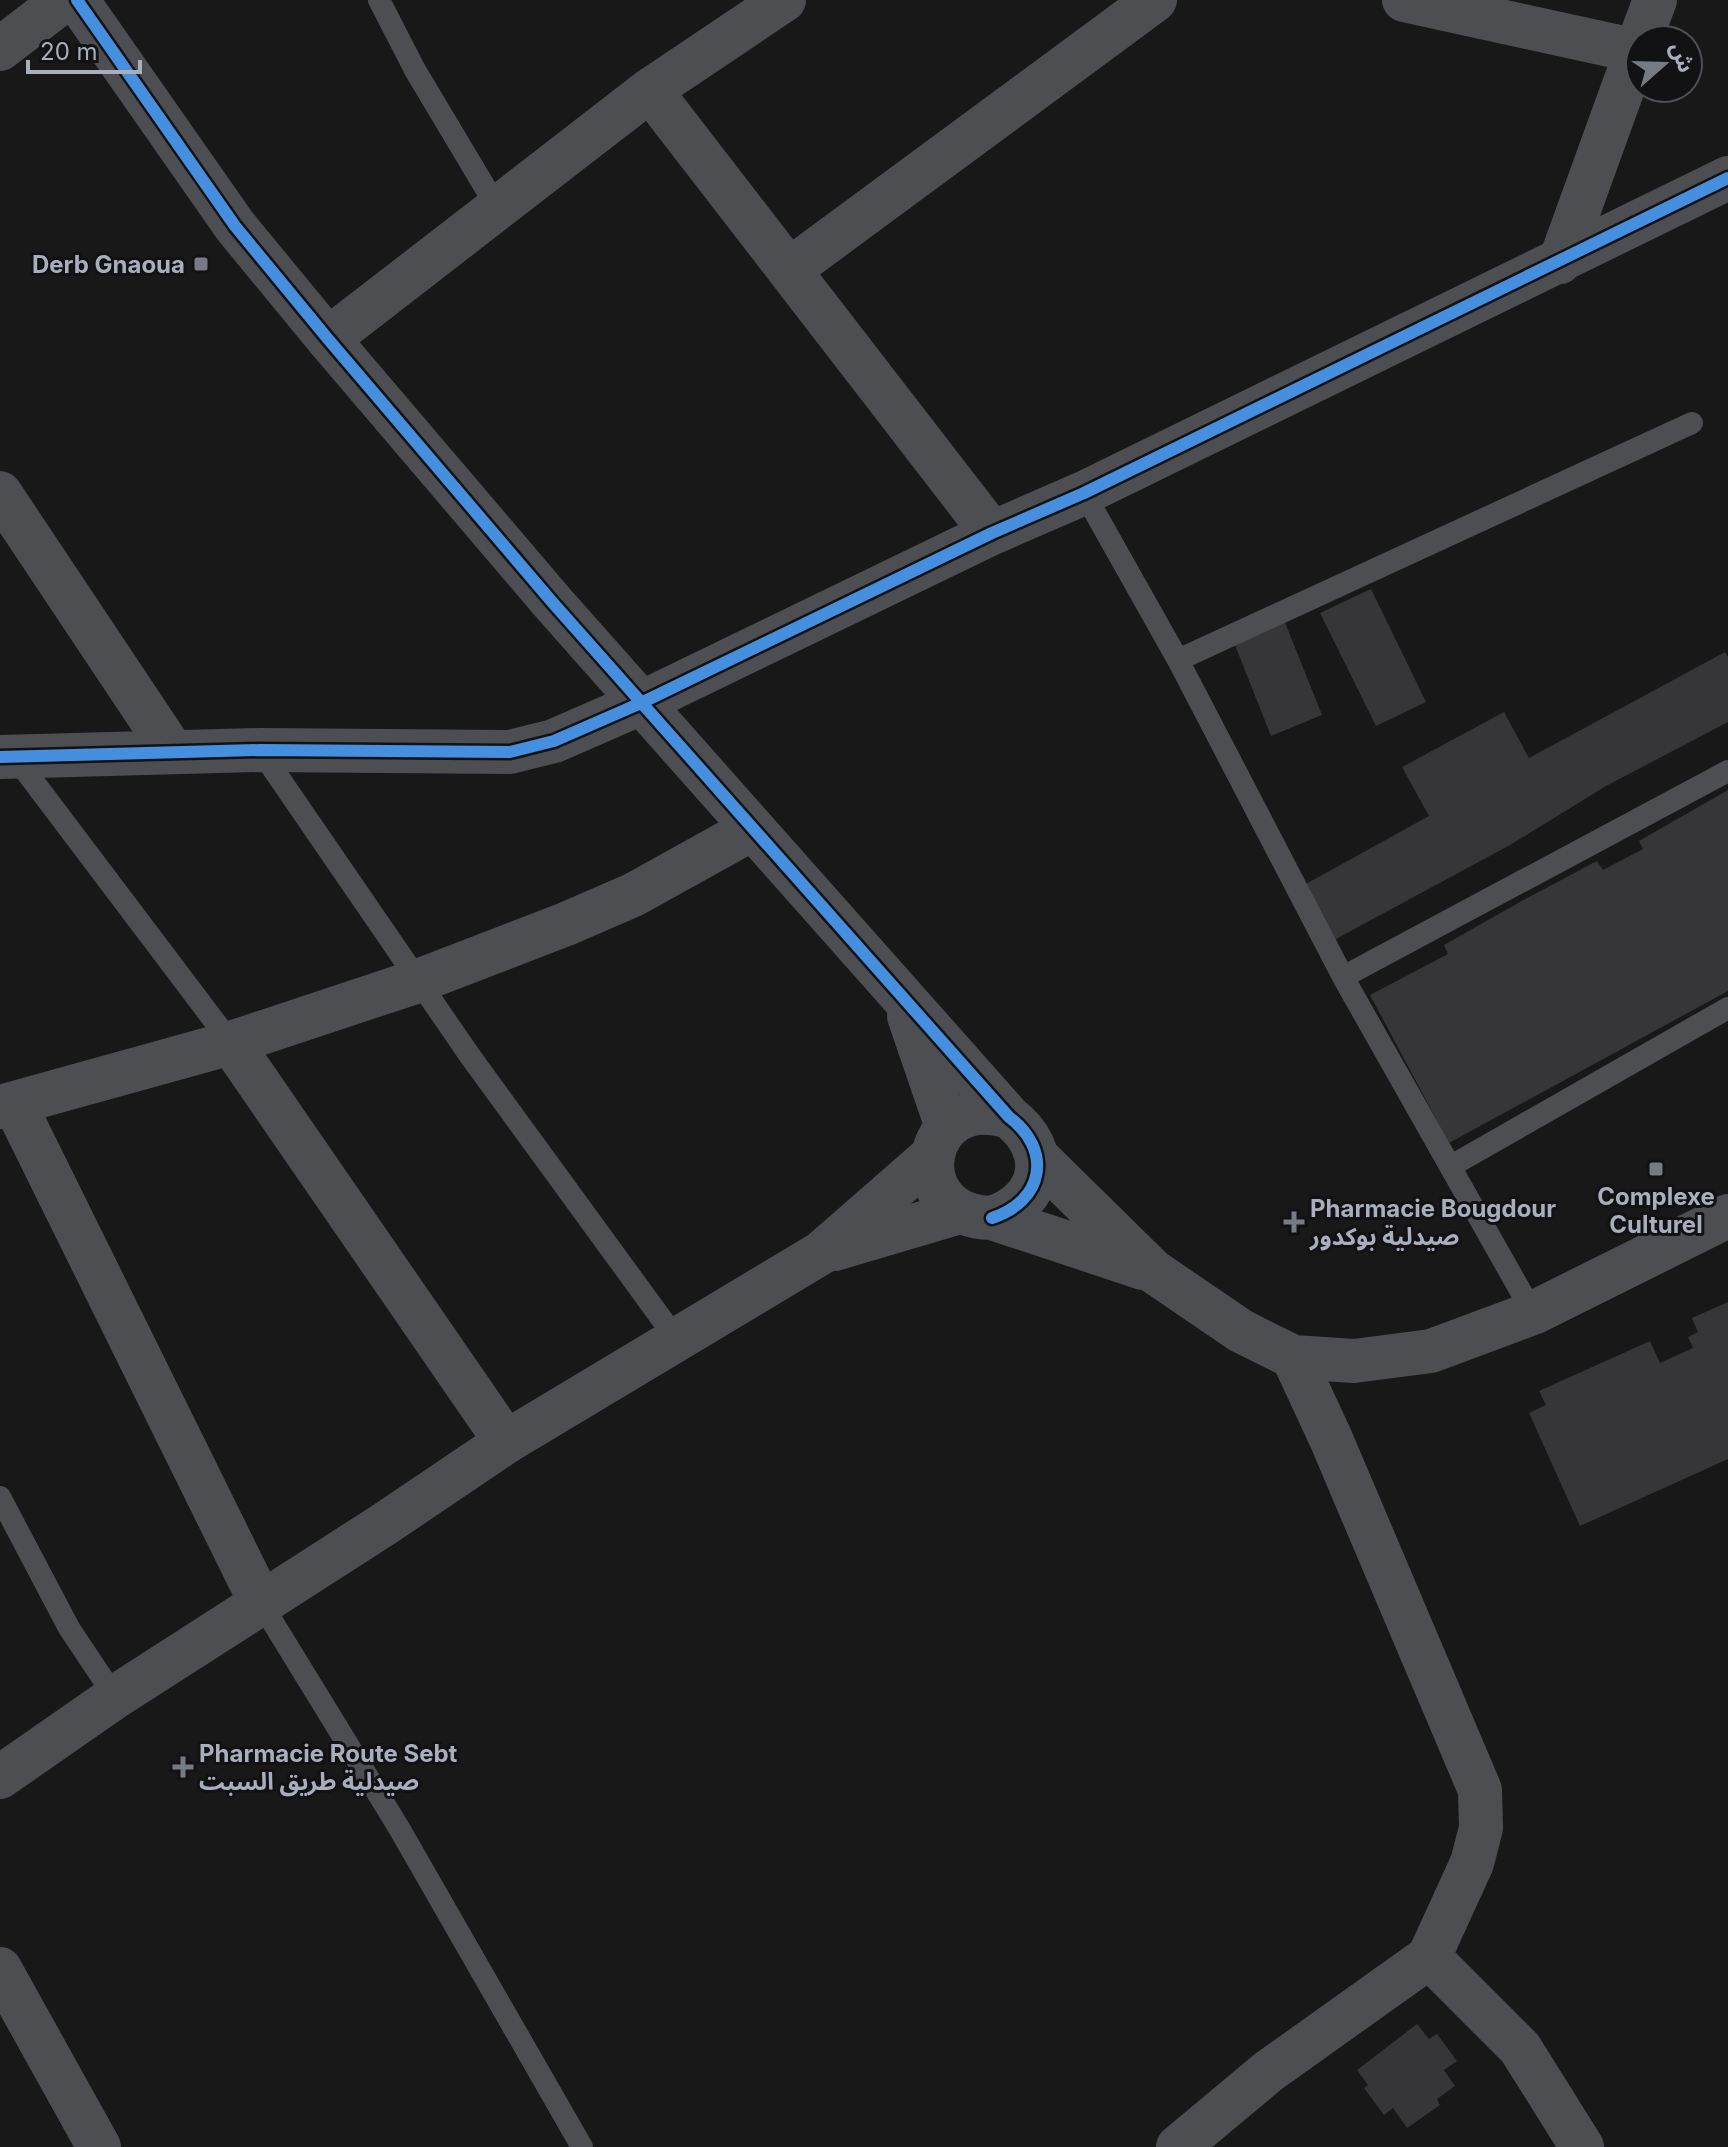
<svg xmlns="http://www.w3.org/2000/svg" width="1728" height="2147" font-family="Inter,'Noto Sans Arabic',sans-serif">
<style>
.building{fill:#363638}
.lines{fill:none;stroke-linecap:round;stroke-linejoin:round}
.service{stroke:#4c4e52;stroke-width:22}
.minor{stroke:#4c4e52;stroke-width:44}
.tertiary{stroke:#4c4e52;stroke-width:44}
.cycleway-casing{stroke:#121215;stroke-width:17}
.cycleway{stroke:#468fdf;stroke-width:12}
.poi-dot{fill:#767a82;stroke:#121215;stroke-width:3}
.labels{text-anchor:middle;dominant-baseline:central;stroke-width:6;stroke-linejoin:round;paint-order:stroke}
.poi-label{font-size:24px;font-weight:bold;fill:#a8aebb;stroke:#121215;text-anchor:start}
</style>
<rect width="100%" height="100%" fill="#181819"/>
<path class="building" d="M 1371,589 L 1426,702 L 1376,726 L 1320,613 Z
M 1284,620 L 1322,715 L 1271,736 L 1233,640 Z
M 1725,652 L 1728,657 L 1728,722 L 1606,786 L 1510,845 L 1334,940 L 1304,885 L 1429,816 L 1402,767 L 1504,712 L 1529,758 Z
M 1728,790 L 1728,991 L 1449,1143 L 1370,995 L 1448,954 L 1444,945 L 1520,902 L 1597,861 L 1603,870 L 1643,849 L 1639,841 Z
M 1728,1302 L 1728,1459 L 1580,1526 L 1529,1413 L 1546,1405 L 1539,1391 L 1650,1341 L 1660,1363 L 1693,1348 L 1688,1337 L 1698,1332 L 1692,1318 Z
M 1417,2024 L 1429,2039 L 1437,2034 L 1457,2061 L 1444,2070 L 1455,2086 L 1437,2099 L 1440,2105 L 1407,2128 L 1393,2108 L 1384,2115 L 1364,2088 L 1368,2085 L 1357,2070 Z"/>
<g class="lines">
<path class="service" d="M 379,0 L 415,70 L 498,209
M 1084,493 L 1178,660 L 1343,977
M 1178,660 L 1692,423
M 260,750 L 470,1056 L 677,1340
M 15,757 L 231,1043
M 1451,1166 L 1728,1008
M 1533,1313 L 1343,977 L 1728,771
M 0,1497 L 69,1628 L 115,1697
M 261,1603 L 399,1828 L 582,2147"/>
<path class="minor" d="M 1404,0 L 1637,51
M 1640,40 L 1655,0
M 0,49 L 64,0
M 650,90 L 992,533
M 1560,262 L 1640,41
M 789,270 L 1155,0
M 328,339 L 650,90 L 784,0
M 0,493 L 172,751
M 0,757 L 260,750 L 510,752 L 554,741 L 641,703 L 992,533 L 1084,493 L 1728,178
M 231,1043 L 506,1442
M 15,1105 L 261,1603
M 0,1107 L 231,1043 L 418,981 L 566,924 L 633,895 L 752,829
M 1429,1957 L 1520,2048 L 1582,2147
M 0,1969 L 99,2147
M 1178,2147 L 1269,2071 L 1429,1957 L 1472,1863 L 1481,1828 L 1480,1790 L 1331,1439 L 1293,1357"/>
<path class="tertiary" d="M 77,0 L 235,226 L 328,339 L 553,603 L 1009,1117 C 1053,1150 1044,1201 992,1218
M 909,1016 L 947,1127
M 1009,1117 C 921,1088 900,1216 992,1218 L 1143,1268
M 1037,1157 L 1153,1271 L 1241,1331 L 1293,1357 L 1354,1361 L 1431,1351 L 1533,1313 L 1728,1216
M 835,1249 L 960,1212
M 0,1777 L 115,1697 L 383,1525 L 506,1442 L 821,1253 L 932,1156"/>
<g class="cycleway-casing">
<path id="cycleway" d="M 77,0 L 235,226 L 328,339 L 553,603 L 1009,1117 C 1053,1150 1044,1201 992,1218
M 0,757 L 260,750 L 510,752 L 554,741 L 641,703 L 992,533 L 1084,493 L 1728,178"/>
</g>
<use href="#cycleway" class="cycleway"/>
</g>
<g class="poi-dot">
<rect x="193" y="256" width="16" height="16" rx="4"/>
<rect x="1648" y="1161" width="16" height="16" rx="4"/>
<path d="M1290 1210h8v8h8v8h-8v8h-8v-8h-8v-8h8z"/>
<path d="M179 1755h8v8h8v8h-8v8h-8v-8h-8v-8h8z"/>
</g>
<g class="labels">
<g class="poi-label">
<text x="185" y="264" text-anchor="end">Derb Gnaoua</text>
<text x="1656" y="1196" text-anchor="middle">Complexe<tspan x="1656" dy="28">Culturel</tspan></text>
<text x="1310" y="1208">Pharmacie Bougdour<tspan x="1310" dy="28">صيدلية بوكدور</tspan></text>
<text x="199" y="1753">Pharmacie Route Sebt<tspan x="199" dy="28">صيدلية طريق السبت</tspan></text>
</g>
</g>
<g transform="translate(1664 64) rotate(70)"><circle r="38" fill="#121215" stroke="#4e5057" stroke-width="2"/>
<path d="M0-6L14 30L0 20L-14 30Z" fill="#767a82"/>
<text y="-12" font-size="22" font-weight="bold" text-anchor="middle" fill="#a8aebb">ش</text>
</g>
<path d="M28 60v12h112v-12" fill="none" stroke="#a8aebb" stroke-width="4"/>
<text x="40" y="60" font-size="24" fill="#a8aebb" stroke="#121215" stroke-width="6" paint-order="stroke">20 m</text>
</svg>
